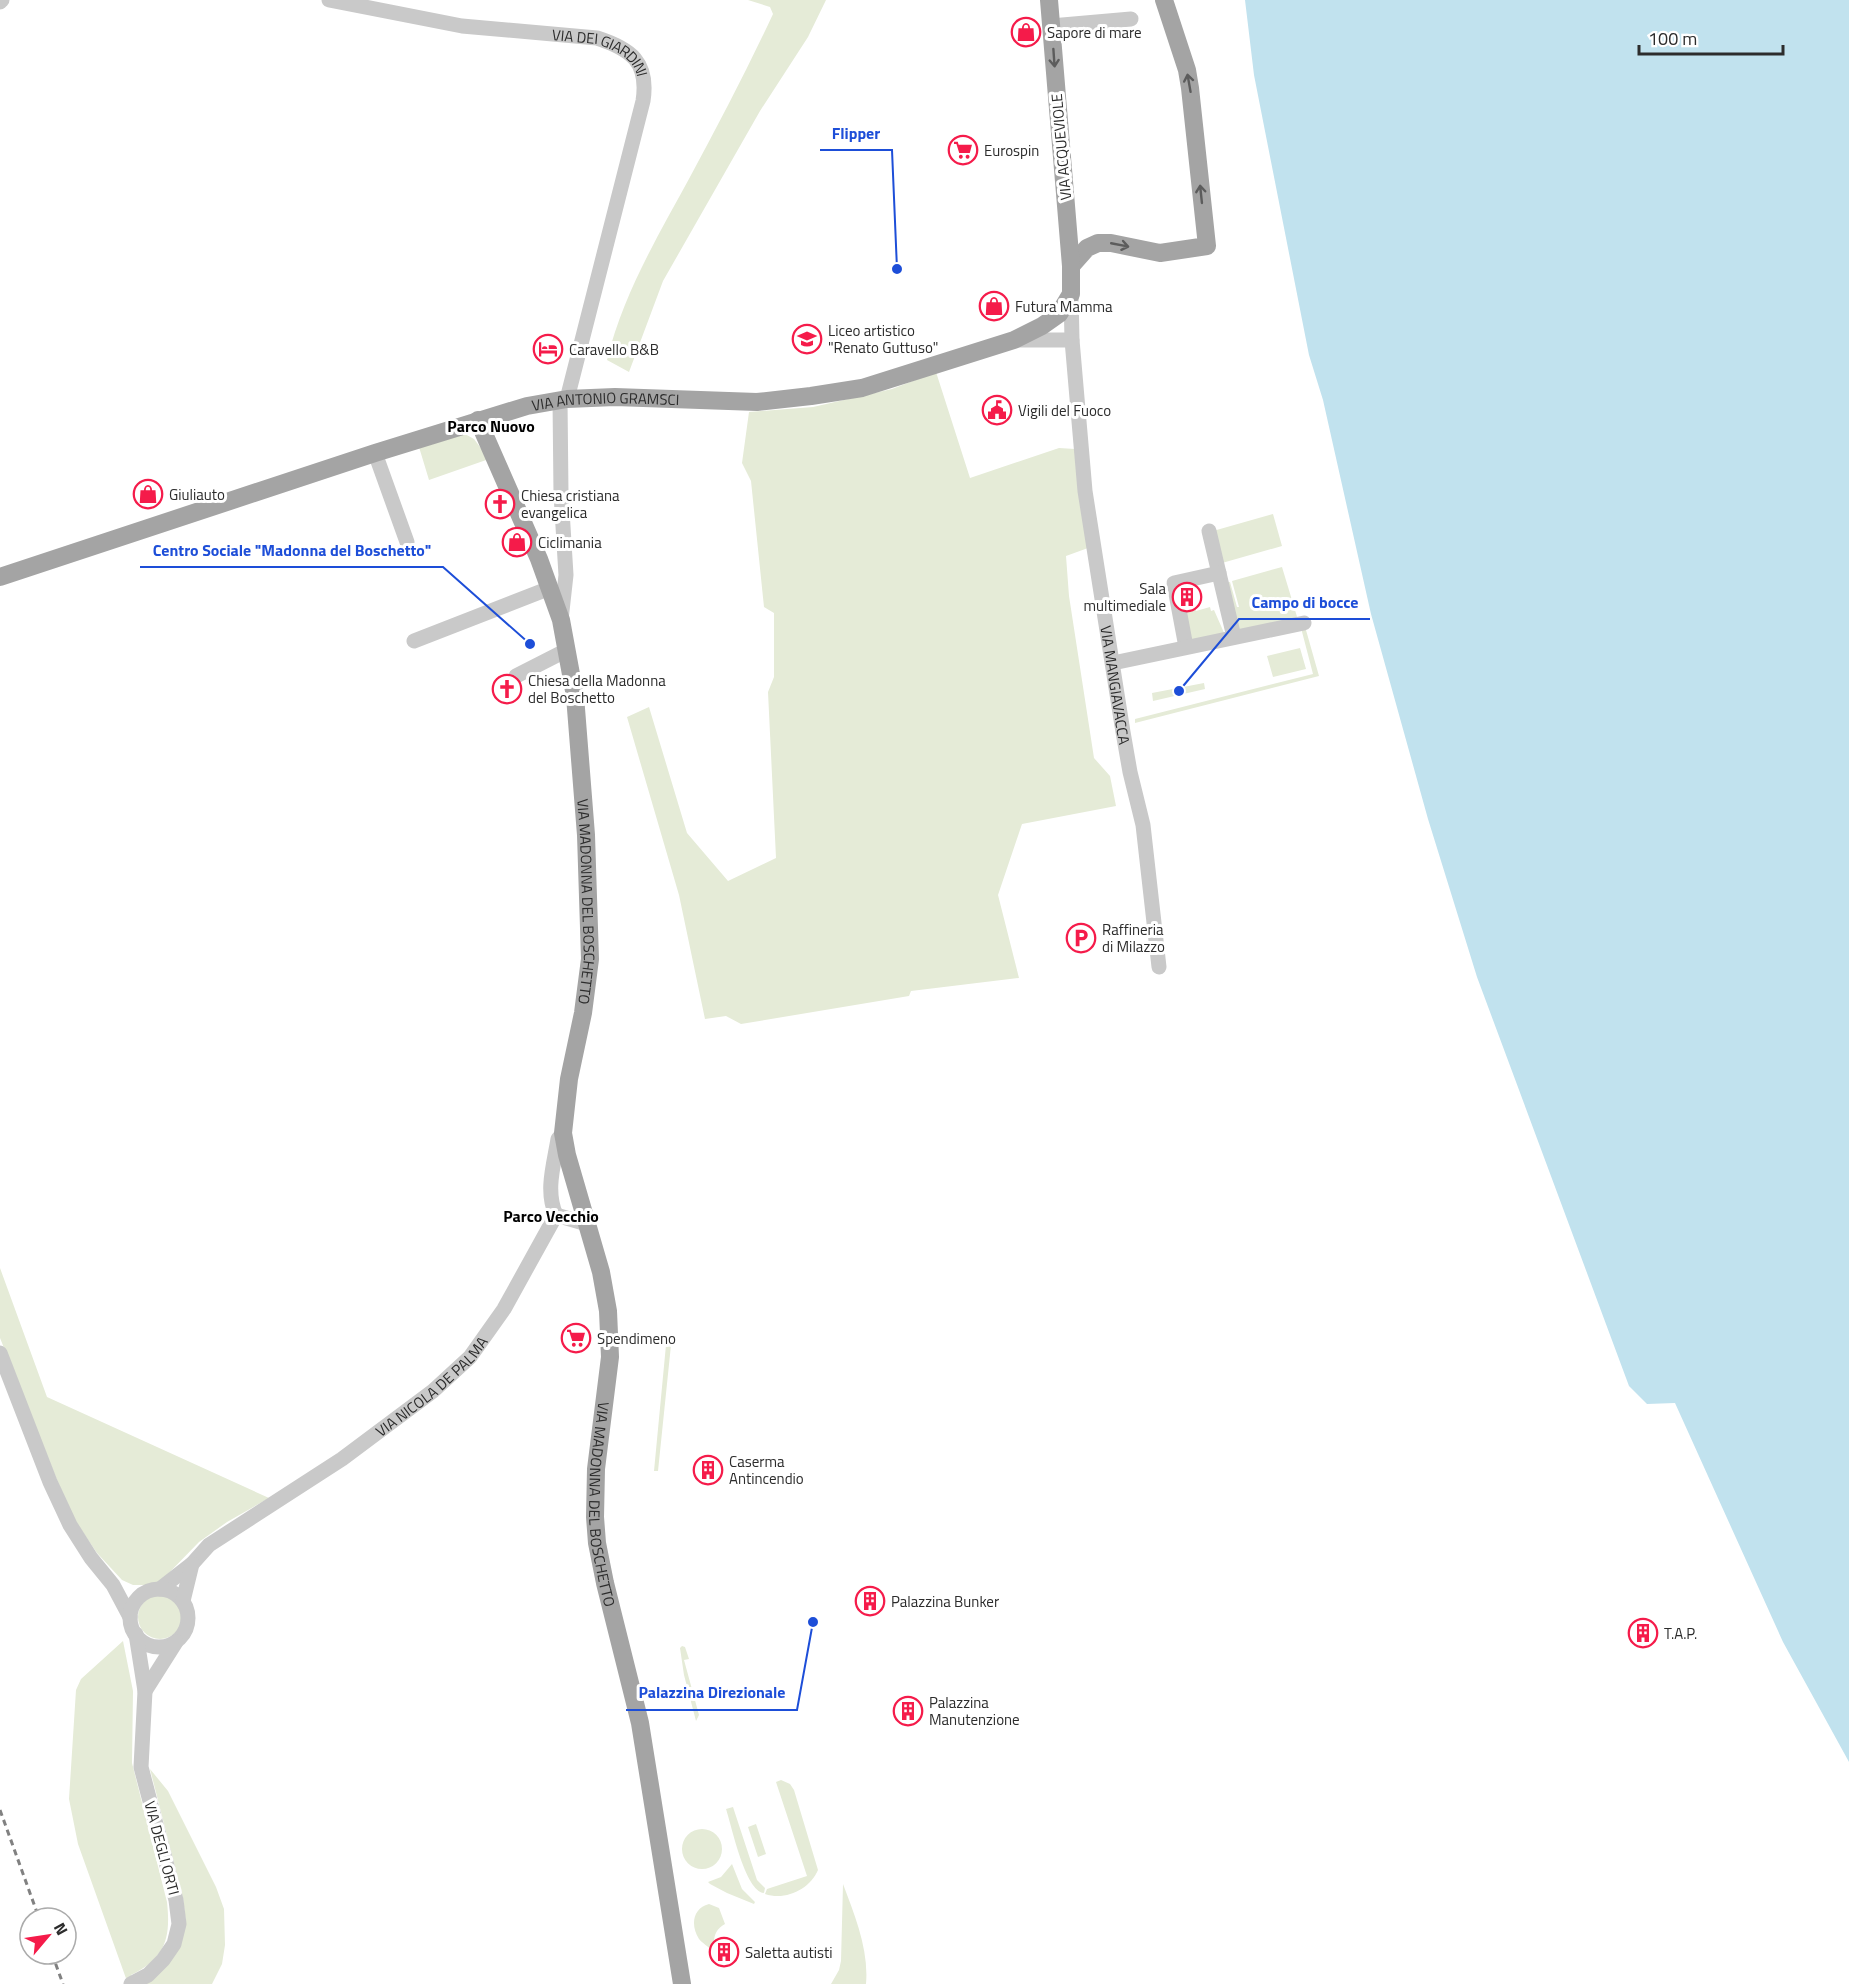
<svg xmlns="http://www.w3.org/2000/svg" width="1849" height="1984" font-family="'Titillium Web',sans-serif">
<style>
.green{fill:#e5ebd7}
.water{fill:#c1e2ee}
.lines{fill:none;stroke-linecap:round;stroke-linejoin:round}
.minor{stroke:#c9c9c9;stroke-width:15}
.major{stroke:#a4a4a4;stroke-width:18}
.rail{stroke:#818181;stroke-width:3;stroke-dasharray:6 4.5;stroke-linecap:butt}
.oneway{stroke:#5c5c5c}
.labels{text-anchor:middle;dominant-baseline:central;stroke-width:6;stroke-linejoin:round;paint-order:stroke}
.poi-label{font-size:15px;fill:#2c2c2c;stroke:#fff;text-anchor:start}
.street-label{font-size:15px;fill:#2c2c2c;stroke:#fff}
.neighbourhood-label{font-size:16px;font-weight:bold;fill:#000;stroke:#fff}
.leader{fill:none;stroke:#1d4ed8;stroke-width:2}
.callout-dot{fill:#1d4ed8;stroke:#fff;stroke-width:2}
.callout-label{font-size:16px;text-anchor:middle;font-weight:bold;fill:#1d4ed8;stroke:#fff;stroke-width:6;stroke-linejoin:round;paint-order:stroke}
</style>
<rect width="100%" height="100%" fill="#fff"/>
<path class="green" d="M 748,0 L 826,0 L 808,37 L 760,111 L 663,281 L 629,372 L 607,360 C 623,294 658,236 690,177 C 719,123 747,70 773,14 L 770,7 Z
M 936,372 L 970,478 L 1059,448 L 1075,449 L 1088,548 L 1066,556 L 1069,596 L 1094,758 L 1110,776 L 1116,806 L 1022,824 L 998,895 L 1019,978 L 911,991 L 909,996 L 741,1024 L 726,1016 L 705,1019 L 679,895 L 627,717 L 649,707 L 687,833 L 728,881 L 776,858 L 768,692 L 774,677 L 774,613 L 764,607 L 751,481 L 742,463 L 749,412 L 813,407 L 892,389 Z
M 465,434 L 474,439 L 489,459 L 429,480 L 419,447 Z
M 1273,514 L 1282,546 L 1222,563 L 1213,531 Z
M 1282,567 L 1298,620 L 1237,634 L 1224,583 L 1230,582 L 1237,607 L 1239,607 L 1232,581 Z
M 1195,607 L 1196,611 L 1210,607 L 1211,611 L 1214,610 L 1225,635 L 1190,643 L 1183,609 Z
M 1304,623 L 1319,676 L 1135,723 L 1135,719 L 1313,674 L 1300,624 Z
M 1300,648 L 1306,669 L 1273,677 L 1267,656 Z
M 1204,683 L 1205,689 L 1153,701 L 1152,693 Z
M 0,1268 L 47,1397 L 269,1498 L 227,1522 L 199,1542 L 163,1579 L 151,1585 L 133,1585 L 122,1580 L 97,1553 L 76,1522 L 57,1480 L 0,1338 Z
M 666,1345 L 671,1345 L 658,1471 L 654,1471 Z
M138 1617a22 22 0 1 1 44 0a22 22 0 1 1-44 0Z
M 123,1641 L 133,1691 L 132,1763 L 167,1902 C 171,1939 165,1958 131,1975 L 134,1984 L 128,1984 L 78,1844 L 69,1799 L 76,1690 L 81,1679 Z
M 682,1646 L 685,1647 L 689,1659 L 684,1660 L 699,1715 L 696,1721 L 684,1675 L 680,1648 Z
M 150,1769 L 168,1791 L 216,1887 L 224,1909 L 225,1945 L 222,1964 L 212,1984 L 145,1984 L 180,1947 L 186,1924 L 183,1898 Z
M 781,1780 L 790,1784 L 794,1790 L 818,1870 C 810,1889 786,1901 765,1894 L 767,1889 L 807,1876 L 776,1782 Z
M 733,1807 L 757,1880 L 765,1888 L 764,1893 C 745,1891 732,1827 726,1809 Z
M 756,1824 L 766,1854 L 758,1857 L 748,1827 Z
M682 1849a20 20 0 1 1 40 0a20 20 0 1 1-40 0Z
M 732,1864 L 742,1889 L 755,1902 L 754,1904 L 727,1893 L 710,1884 L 708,1882 L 721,1877 Z
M 843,1884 C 855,1916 869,1950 866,1984 L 831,1984 L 839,1970 L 841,1961 Z
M 709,1904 L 719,1908 L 725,1924 C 712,1931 713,1942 716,1956 C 712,1948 704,1945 699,1939 C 690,1925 693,1908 709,1904 Z"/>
<path class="water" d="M 1245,0 L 1849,0 L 1849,1762 L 1783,1642 L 1675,1403 L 1647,1404 L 1629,1386 L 1477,977 L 1428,819 L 1371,614 L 1323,400 L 1309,355 L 1254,75 Z"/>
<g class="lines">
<g class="minor">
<path id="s1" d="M 329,0 L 462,26 L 597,38 C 631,49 649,62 643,101 L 567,399"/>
<path d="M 0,2 L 2,0"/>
<path d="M 1051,26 L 1131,19"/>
<path id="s2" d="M 1071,294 L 1072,340 L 1085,491 L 1123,732 L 1130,772 L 1143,825 L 1159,967"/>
<path d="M 1014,340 L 1072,340"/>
<path d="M 560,400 L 561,494 L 566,575 L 561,620"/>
<path d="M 375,453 L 407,542"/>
<path d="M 1209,531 L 1234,637"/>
<path d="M 414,641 L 550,588"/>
<path d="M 1186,647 L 1174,583 L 1219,573"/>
<path d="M 1113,663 L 1304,623"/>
<path d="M 516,676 L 567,650"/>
<path d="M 556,1215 L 587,1224"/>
<path d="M 0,1353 L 50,1482 L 70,1525 L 91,1558 L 113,1585 L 130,1617"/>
<path id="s3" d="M 160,1589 L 192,1564 L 209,1545 L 342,1459 L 433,1391 L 470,1357 L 504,1309 L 556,1215 C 545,1191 554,1164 558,1139 L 563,1133"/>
<circle cx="159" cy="1618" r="29"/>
<path d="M 183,1601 L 192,1564"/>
<path d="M 145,1691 L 176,1642"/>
<path d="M 131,1984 L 148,1975 L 163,1960 L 174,1944 L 179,1924 L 176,1900 L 141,1767 L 145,1691 L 136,1634"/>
</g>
<g class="major">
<path d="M 1071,266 L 1087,248 L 1098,243 L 1111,243 L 1160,253 L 1207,246 L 1190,88 L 1187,70 L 1164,0"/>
<path id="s4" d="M 478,420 L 539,559 L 561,620 L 575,696 L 586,835 L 590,959 L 583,1013 L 569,1079 L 563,1133 L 567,1155 L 601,1272 L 608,1311 L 610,1357 L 596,1469 L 595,1517 L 597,1543 L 605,1583 L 640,1723 L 682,1984"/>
<path id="s5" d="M 0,577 L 375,453 L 527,406 L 567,399 L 615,397 L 757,402 L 811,396 L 862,388 L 1014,340 L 1042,326 L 1059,314 L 1071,294 L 1071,266 L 1049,0"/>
</g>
<path class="rail" d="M 0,1810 L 39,1918
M 52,1954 L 63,1984"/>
</g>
<defs><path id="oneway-shaft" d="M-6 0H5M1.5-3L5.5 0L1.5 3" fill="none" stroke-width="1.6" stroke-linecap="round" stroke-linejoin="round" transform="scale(1.5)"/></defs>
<g class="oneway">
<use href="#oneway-shaft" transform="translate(1054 58) rotate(86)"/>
<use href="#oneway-shaft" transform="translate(1189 83) rotate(-100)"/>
<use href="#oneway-shaft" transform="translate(1201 194) rotate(-96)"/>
<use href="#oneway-shaft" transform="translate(1120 245) rotate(11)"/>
</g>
<defs>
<g id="shop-ring" transform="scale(1.5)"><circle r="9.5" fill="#fff" stroke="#f51b4a" stroke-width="1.5"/><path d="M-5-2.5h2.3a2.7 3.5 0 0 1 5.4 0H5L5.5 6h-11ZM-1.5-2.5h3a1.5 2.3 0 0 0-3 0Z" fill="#f51b4a"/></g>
<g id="supermarket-ring" transform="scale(1.5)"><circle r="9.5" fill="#fff" stroke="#f51b4a" stroke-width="1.5"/><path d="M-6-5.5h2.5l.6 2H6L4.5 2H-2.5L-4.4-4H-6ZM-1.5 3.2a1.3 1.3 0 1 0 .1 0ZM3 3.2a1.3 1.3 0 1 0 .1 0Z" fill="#f51b4a"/></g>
<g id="school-ring" transform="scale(1.5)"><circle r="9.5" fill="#fff" stroke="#f51b4a" stroke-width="1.5"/><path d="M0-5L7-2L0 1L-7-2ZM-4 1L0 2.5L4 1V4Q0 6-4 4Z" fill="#f51b4a"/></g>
<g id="hotel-ring" transform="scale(1.5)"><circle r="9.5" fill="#fff" stroke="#f51b4a" stroke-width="1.5"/><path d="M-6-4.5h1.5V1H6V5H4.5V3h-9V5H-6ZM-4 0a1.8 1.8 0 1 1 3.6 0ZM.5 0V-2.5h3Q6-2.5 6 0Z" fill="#f51b4a"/></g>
<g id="civic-ring" transform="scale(1.5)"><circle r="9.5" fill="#fff" stroke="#f51b4a" stroke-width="1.5"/><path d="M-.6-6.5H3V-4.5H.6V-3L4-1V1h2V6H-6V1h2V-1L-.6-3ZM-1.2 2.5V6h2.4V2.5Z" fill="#f51b4a"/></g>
<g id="church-ring" transform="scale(1.5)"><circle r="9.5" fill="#fff" stroke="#f51b4a" stroke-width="1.5"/><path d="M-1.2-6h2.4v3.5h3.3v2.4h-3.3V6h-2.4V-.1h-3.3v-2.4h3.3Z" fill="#f51b4a"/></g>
<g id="building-ring" transform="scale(1.5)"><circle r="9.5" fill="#fff" stroke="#f51b4a" stroke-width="1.5"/><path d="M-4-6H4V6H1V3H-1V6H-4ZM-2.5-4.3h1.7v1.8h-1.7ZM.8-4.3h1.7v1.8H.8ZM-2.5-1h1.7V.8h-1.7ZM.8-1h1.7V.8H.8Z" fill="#f51b4a"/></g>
<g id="parking-ring" transform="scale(1.5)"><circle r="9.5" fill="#fff" stroke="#f51b4a" stroke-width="1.5"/><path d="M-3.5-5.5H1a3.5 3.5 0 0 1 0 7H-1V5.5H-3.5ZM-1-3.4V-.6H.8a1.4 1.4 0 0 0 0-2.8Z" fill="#f51b4a"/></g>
</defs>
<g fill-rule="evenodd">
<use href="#shop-ring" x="1026" y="32"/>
<use href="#supermarket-ring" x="963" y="150"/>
<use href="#shop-ring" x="994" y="306"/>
<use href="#school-ring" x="807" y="339"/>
<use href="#hotel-ring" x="548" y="349"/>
<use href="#civic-ring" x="997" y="410"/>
<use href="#shop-ring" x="148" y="494"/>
<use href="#church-ring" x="500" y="504"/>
<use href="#shop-ring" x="517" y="542"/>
<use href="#building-ring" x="1187" y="597"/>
<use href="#church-ring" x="507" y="689"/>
<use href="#parking-ring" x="1081" y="938"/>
<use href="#supermarket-ring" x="576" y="1338"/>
<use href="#building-ring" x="708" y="1470"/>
<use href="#building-ring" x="870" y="1601"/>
<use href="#building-ring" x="1643" y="1633"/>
<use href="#building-ring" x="908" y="1711"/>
<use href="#building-ring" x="724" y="1952"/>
</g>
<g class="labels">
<g class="poi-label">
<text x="1047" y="32">Sapore di mare</text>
<text x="984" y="150">Eurospin</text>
<text x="1015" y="306">Futura Mamma</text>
<text x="828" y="330">Liceo artistico<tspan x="828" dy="17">"Renato Guttuso"</tspan></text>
<text x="569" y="349">Caravello B&amp;B</text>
<text x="1018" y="410">Vigili del Fuoco</text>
<text x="169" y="494">Giuliauto</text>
<text x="521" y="495">Chiesa cristiana<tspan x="521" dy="17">evangelica</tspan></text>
<text x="538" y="542">Ciclimania</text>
<text x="1166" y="588" text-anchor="end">Sala<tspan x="1166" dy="17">multimediale</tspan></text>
<text x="528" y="680">Chiesa della Madonna<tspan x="528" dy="17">del Boschetto</tspan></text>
<text x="1102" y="929">Raffineria<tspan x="1102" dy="17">di Milazzo</tspan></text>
<text x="597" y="1338">Spendimeno</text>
<text x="729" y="1461">Caserma<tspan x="729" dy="17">Antincendio</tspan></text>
<text x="891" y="1601">Palazzina Bunker</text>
<text x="1664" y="1633">T.A.P.</text>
<text x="929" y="1702">Palazzina<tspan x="929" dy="17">Manutenzione</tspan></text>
<text x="745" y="1952">Saletta autisti</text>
</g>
<g class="street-label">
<text stroke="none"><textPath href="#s1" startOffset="280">VIA DEI GIARDINI</textPath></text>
<text transform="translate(1061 147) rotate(-95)">VIA ACQUEVIOLE</text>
<text stroke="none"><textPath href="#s5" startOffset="633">VIA ANTONIO GRAMSCI</textPath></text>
<text stroke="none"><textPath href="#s2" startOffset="394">VIA MANGIAVACCA</textPath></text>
<text stroke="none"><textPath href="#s4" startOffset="500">VIA MADONNA DEL BOSCHETTO</textPath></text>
<text stroke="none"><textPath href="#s3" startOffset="340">VIA NICOLA DE PALMA</textPath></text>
<text stroke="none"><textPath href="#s4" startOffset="1112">VIA MADONNA DEL BOSCHETTO</textPath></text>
<text transform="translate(162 1848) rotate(75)">VIA DEGLI ORTI</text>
</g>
<g class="neighbourhood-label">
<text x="491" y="426">Parco Nuovo</text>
<text x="551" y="1216">Parco Vecchio</text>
</g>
</g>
<path class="leader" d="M897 269L892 150H820M530 644L443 567H140M1179 691L1239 619H1370M813 1622L797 1710H626"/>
<g class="callout-dot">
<circle cx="897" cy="269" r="6"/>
<circle cx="530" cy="644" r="6"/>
<circle cx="1179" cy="691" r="6"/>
<circle cx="813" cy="1622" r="6"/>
</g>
<g class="callout-label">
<text x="856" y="139">Flipper</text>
<text x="292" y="556">Centro Sociale "Madonna del Boschetto"</text>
<text x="1305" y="608">Campo di bocce</text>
<text x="712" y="1698">Palazzina Direzionale</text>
</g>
<g transform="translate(48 1936) rotate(61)"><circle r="28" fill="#ffffff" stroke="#ababab" stroke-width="1.5"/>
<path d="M0-4.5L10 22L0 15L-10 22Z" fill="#f51b4a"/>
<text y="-9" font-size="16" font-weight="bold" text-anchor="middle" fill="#2c2c2c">N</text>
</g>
<path d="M1639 45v9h144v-9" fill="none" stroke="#2c2c2c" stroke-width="3"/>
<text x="1648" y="45" font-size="18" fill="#2c2c2c" stroke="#ffffff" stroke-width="4.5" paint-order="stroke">100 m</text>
</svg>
